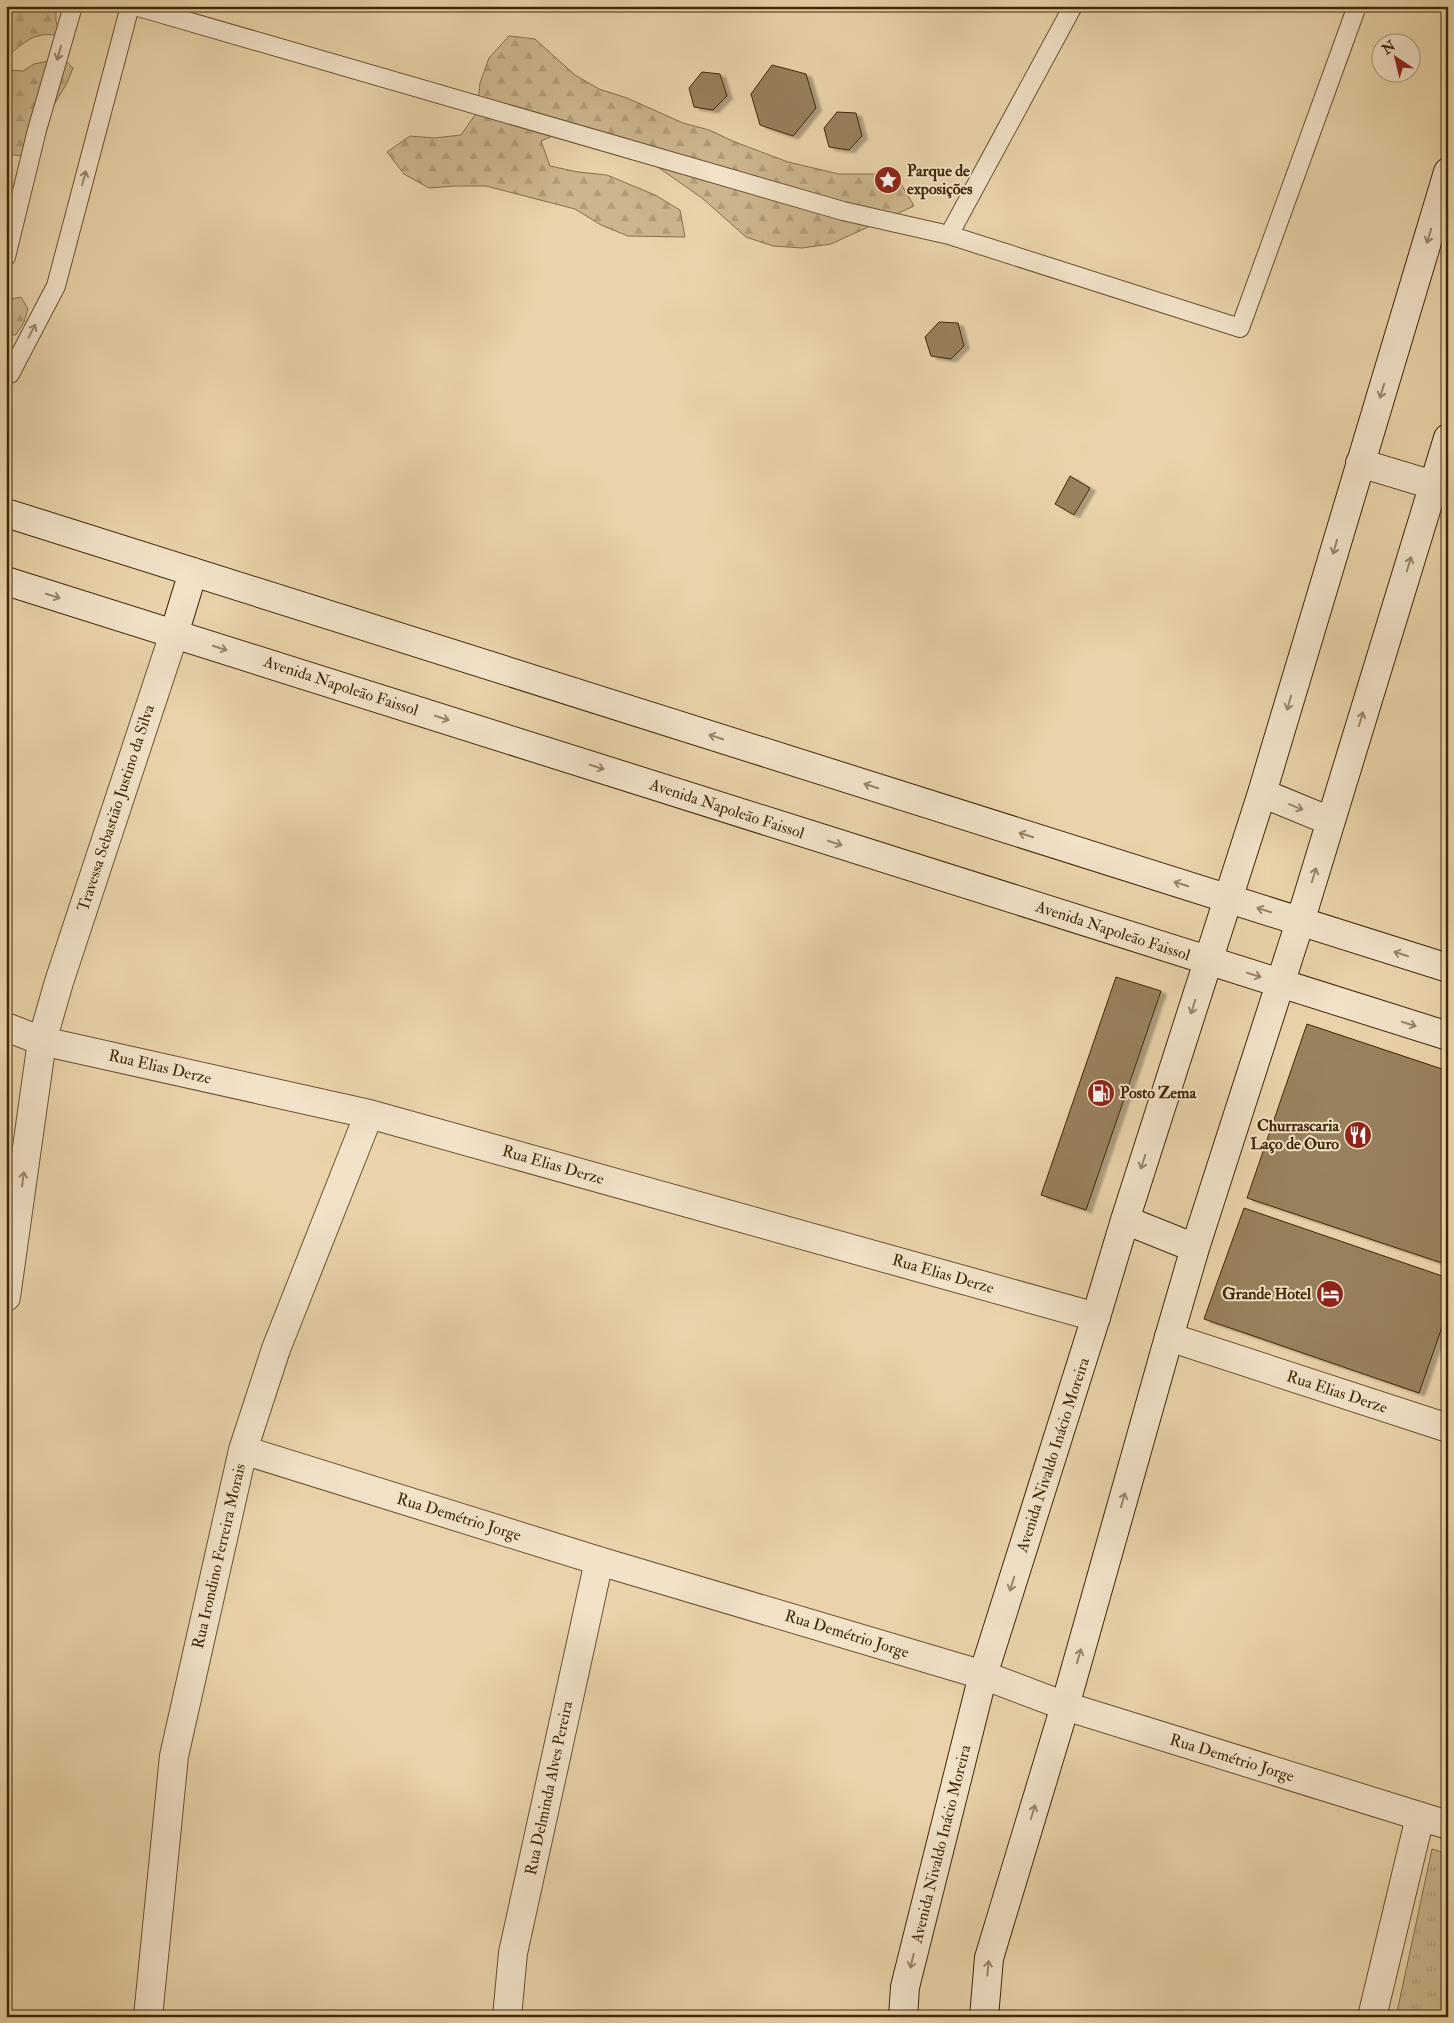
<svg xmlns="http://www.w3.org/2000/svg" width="1454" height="2023" font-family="'IM FELL Double Pica',serif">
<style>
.forest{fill:url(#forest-firs);stroke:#866f4a}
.park{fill:url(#park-tufts);stroke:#866f4a}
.building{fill:#98815b;stroke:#402806;filter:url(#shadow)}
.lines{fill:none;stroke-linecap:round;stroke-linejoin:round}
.lane-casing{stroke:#6a532f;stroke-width:20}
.street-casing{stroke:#6a532f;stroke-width:30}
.secondary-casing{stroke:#402806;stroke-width:30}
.lane{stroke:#f1e2c8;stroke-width:18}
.street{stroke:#f1e2c8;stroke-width:28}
.secondary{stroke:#f1e2c8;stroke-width:28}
.oneway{stroke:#988567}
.labels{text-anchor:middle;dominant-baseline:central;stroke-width:4;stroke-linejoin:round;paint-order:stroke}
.poi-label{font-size:16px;font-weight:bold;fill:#402806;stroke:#f1e2c8;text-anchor:start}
.street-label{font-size:16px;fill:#402806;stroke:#f1e2c8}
</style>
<defs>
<pattern id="forest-firs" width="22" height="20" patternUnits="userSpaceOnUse" patternTransform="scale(1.25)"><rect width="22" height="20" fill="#cdb68e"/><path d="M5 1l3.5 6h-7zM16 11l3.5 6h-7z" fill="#b19c79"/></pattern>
<pattern id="park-tufts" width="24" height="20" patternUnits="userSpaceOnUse" patternTransform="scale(1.25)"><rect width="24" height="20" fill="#cdb68e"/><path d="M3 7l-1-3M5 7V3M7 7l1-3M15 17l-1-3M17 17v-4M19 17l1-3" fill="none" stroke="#b19c79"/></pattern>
<filter id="shadow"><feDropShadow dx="5.5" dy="3" stdDeviation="1" flood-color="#0004"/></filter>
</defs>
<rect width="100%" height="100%" fill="#ead3aa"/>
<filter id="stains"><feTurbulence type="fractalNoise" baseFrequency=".004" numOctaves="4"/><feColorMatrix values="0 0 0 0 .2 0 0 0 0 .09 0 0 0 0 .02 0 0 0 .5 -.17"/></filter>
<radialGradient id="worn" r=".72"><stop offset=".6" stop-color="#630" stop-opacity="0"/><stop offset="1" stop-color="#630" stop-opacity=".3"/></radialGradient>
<path class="forest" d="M 6,6 L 56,6 L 56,21 L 60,36 C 36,31 27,40 9,55 L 9,70 L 23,71 L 34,64 L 63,58 L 73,68 L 67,83 L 23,156 L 6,154 Z
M 509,36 L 535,39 L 575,75 L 599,89 L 627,98 L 683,123 L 709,130 L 735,142 L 788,162 L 839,174 L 895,174 L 914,206 L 831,244 L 802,248 L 773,246 L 746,237 L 702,198 L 652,163 L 573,127 L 541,141 L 550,166 L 578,172 L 607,175 L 655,195 L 680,210 L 685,237 L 628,236 L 601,225 L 575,209 L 486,186 L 455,186 L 429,188 L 404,174 L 387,152 L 410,136 L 434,138 L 461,135 L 477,112 L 480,83 L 489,58 Z
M 21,297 L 28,309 L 24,322 L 16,335 L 6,334 L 6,300 Z"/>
<path class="park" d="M 1432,1849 L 1448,1854 L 1448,2017 L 1396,2017 Z"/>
<path class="building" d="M 772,65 L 806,74 L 816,108 L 793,136 L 760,125 L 751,94 Z
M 702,72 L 720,74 L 727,96 L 713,110 L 694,107 L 689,88 Z
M 837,112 L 856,113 L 862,136 L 849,150 L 829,147 L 824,128 Z
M 939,322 L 958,323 L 964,346 L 951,359 L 931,356 L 925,337 Z
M 1070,476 L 1090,488 L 1074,515 L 1055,504 Z
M 1116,977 L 1161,991 L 1086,1210 L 1041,1195 Z
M 1307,1024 L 1448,1071 L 1448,1265 L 1247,1198 Z
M 1244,1208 L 1448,1278 L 1448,1310 L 1419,1393 L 1204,1319 Z"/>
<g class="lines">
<g class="lane-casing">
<path id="lane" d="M 135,6 L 843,211 L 949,235 L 1240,328 L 1357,6
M 949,235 L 1073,6
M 6,257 L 37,130 L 73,6
M 10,374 L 56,286 L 130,6"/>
</g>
<g class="street-casing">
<path id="street" d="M 6,1027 L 42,1041 L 369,1114 L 1096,1317
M 6,1297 L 42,1041 L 59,982 L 174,634
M 1169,1337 L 1448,1428
M 243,1450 L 599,1561 L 983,1675 L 1065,1706 L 1448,1825
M 148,2017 L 174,1756 L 243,1450 L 276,1349 L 369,1114
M 507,2017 L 513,1953 L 599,1561
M 1372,2017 L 1420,1817"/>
</g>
<g class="secondary-casing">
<path id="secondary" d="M 1360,463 L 1433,485
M 6,513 L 1448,968
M 6,581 L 1448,1036
M 174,634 L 193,572
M 1262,793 L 1330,821
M 1125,1220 L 1195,1248
M 903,2017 L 905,1987 L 983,1675 L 1096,1317 L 1125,1220 L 1262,793 L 1448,172
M 984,2017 L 989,1958 L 1065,1706 L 1169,1337 L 1195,1248 L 1300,922 L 1448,438"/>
</g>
<use href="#lane" class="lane"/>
<use href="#street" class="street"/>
<use href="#secondary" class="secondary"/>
</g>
<defs><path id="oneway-shaft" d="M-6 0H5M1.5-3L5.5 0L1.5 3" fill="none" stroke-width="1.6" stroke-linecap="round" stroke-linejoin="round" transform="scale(1.25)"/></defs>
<g class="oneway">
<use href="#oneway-shaft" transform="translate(59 53) rotate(106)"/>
<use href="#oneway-shaft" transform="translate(84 178) rotate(-75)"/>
<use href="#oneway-shaft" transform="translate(1429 236) rotate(107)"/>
<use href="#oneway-shaft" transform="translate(32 331) rotate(-62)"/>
<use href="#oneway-shaft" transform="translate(1382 391) rotate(107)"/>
<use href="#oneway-shaft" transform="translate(1335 547) rotate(106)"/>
<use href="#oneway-shaft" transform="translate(1409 564) rotate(-73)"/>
<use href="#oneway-shaft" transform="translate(53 596) rotate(17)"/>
<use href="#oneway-shaft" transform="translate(220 648) rotate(18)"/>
<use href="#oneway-shaft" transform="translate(1289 703) rotate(106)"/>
<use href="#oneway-shaft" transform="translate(442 718) rotate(18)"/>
<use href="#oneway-shaft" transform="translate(1361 719) rotate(-73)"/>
<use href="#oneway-shaft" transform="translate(716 737) rotate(-162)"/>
<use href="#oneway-shaft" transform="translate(597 767) rotate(18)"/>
<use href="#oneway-shaft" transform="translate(871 786) rotate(-162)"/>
<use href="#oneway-shaft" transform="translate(1296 807) rotate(22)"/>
<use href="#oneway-shaft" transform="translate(1026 835) rotate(-162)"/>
<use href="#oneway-shaft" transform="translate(835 843) rotate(18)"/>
<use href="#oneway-shaft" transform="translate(1314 875) rotate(-73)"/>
<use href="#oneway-shaft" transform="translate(1181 884) rotate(-162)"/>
<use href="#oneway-shaft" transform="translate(1264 910) rotate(-163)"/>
<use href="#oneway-shaft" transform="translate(1401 954) rotate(-162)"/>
<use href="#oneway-shaft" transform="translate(1254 975) rotate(17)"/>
<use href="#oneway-shaft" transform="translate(1193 1007) rotate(108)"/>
<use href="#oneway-shaft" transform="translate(1409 1024) rotate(18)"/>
<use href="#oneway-shaft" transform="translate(1143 1162) rotate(108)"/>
<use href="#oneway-shaft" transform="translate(23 1179) rotate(-82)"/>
<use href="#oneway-shaft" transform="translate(1123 1500) rotate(-74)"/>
<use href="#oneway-shaft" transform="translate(1012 1584) rotate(107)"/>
<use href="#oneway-shaft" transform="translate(1079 1656) rotate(-74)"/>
<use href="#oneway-shaft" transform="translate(1033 1812) rotate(-73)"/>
<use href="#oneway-shaft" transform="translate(912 1961) rotate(104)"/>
<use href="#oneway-shaft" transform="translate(988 1968) rotate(-85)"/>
</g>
<defs>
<g id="sight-disc" transform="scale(1.4375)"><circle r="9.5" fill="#8f2418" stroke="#f1e2c8"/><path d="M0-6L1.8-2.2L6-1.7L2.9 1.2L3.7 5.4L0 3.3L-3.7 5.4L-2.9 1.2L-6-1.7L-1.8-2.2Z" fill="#fff"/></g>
<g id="fuel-disc" transform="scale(1.4375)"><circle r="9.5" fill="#8f2418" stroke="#f1e2c8"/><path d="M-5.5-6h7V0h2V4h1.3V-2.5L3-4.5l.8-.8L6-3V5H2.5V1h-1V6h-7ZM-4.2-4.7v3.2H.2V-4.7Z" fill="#fff"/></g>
<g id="restaurant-disc" transform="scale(1.4375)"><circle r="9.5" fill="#8f2418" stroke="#f1e2c8"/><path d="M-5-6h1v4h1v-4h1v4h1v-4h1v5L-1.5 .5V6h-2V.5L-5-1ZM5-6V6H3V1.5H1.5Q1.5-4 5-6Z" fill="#fff"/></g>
<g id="hotel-disc" transform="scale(1.4375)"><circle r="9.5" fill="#8f2418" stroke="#f1e2c8"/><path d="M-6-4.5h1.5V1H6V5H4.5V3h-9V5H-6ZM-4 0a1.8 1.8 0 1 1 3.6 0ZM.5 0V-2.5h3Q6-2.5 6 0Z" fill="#fff"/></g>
</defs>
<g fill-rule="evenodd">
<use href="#sight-disc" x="888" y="180"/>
<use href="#fuel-disc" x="1101" y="1093"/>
<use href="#restaurant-disc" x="1358" y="1135"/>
<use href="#hotel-disc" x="1330" y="1294"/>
</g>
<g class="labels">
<g class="poi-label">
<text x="907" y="171">Parque de<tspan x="907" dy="18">exposições</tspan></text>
<text x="1120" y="1093">Posto Zema</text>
<text x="1339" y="1126" text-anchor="end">Churrascaria<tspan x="1339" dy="18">Laço de Ouro</tspan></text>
<text x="1311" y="1294" text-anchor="end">Grande Hotel</text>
</g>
<g class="street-label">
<text transform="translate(341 686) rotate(18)">Avenida Napoleão Faissol</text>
<text transform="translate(116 808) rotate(-72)">Travessa Sebastião Justino da Silva</text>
<text transform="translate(727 809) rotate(18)">Avenida Napoleão Faissol</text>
<text transform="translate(1113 931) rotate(18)">Avenida Napoleão Faissol</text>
<text transform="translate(160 1067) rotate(13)">Rua Elias Derze</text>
<text transform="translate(553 1165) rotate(16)">Rua Elias Derze</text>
<text transform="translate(943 1274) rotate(16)">Rua Elias Derze</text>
<text transform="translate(1337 1392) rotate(18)">Rua Elias Derze</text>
<text transform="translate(1053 1455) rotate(-72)">Avenida Nivaldo Inácio Moreira</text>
<text transform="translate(459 1517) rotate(17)">Rua Demétrio Jorge</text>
<text transform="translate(219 1556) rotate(-77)">Rua Irondino Ferreira Morais</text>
<text transform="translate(847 1634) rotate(17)">Rua Demétrio Jorge</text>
<text transform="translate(1232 1758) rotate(17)">Rua Demétrio Jorge</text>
<text transform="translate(549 1788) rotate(-78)">Rua Delminda Alves Pereira</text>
<text transform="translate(941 1844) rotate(-76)">Avenida Nivaldo Inácio Moreira</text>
</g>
</g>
<rect width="1454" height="2023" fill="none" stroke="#ead3aa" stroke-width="25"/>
<rect x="8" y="8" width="1439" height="2008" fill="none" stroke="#402806" stroke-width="2.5"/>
<rect x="12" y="12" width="1429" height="1998" fill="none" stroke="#402806"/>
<g transform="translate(1396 58) rotate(325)"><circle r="24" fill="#f1e2c8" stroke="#aa987a"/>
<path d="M0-4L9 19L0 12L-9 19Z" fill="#8f2418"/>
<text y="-8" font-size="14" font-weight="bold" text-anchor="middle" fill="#402806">N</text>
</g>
<rect width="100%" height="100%" filter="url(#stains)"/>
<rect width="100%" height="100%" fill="url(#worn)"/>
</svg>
